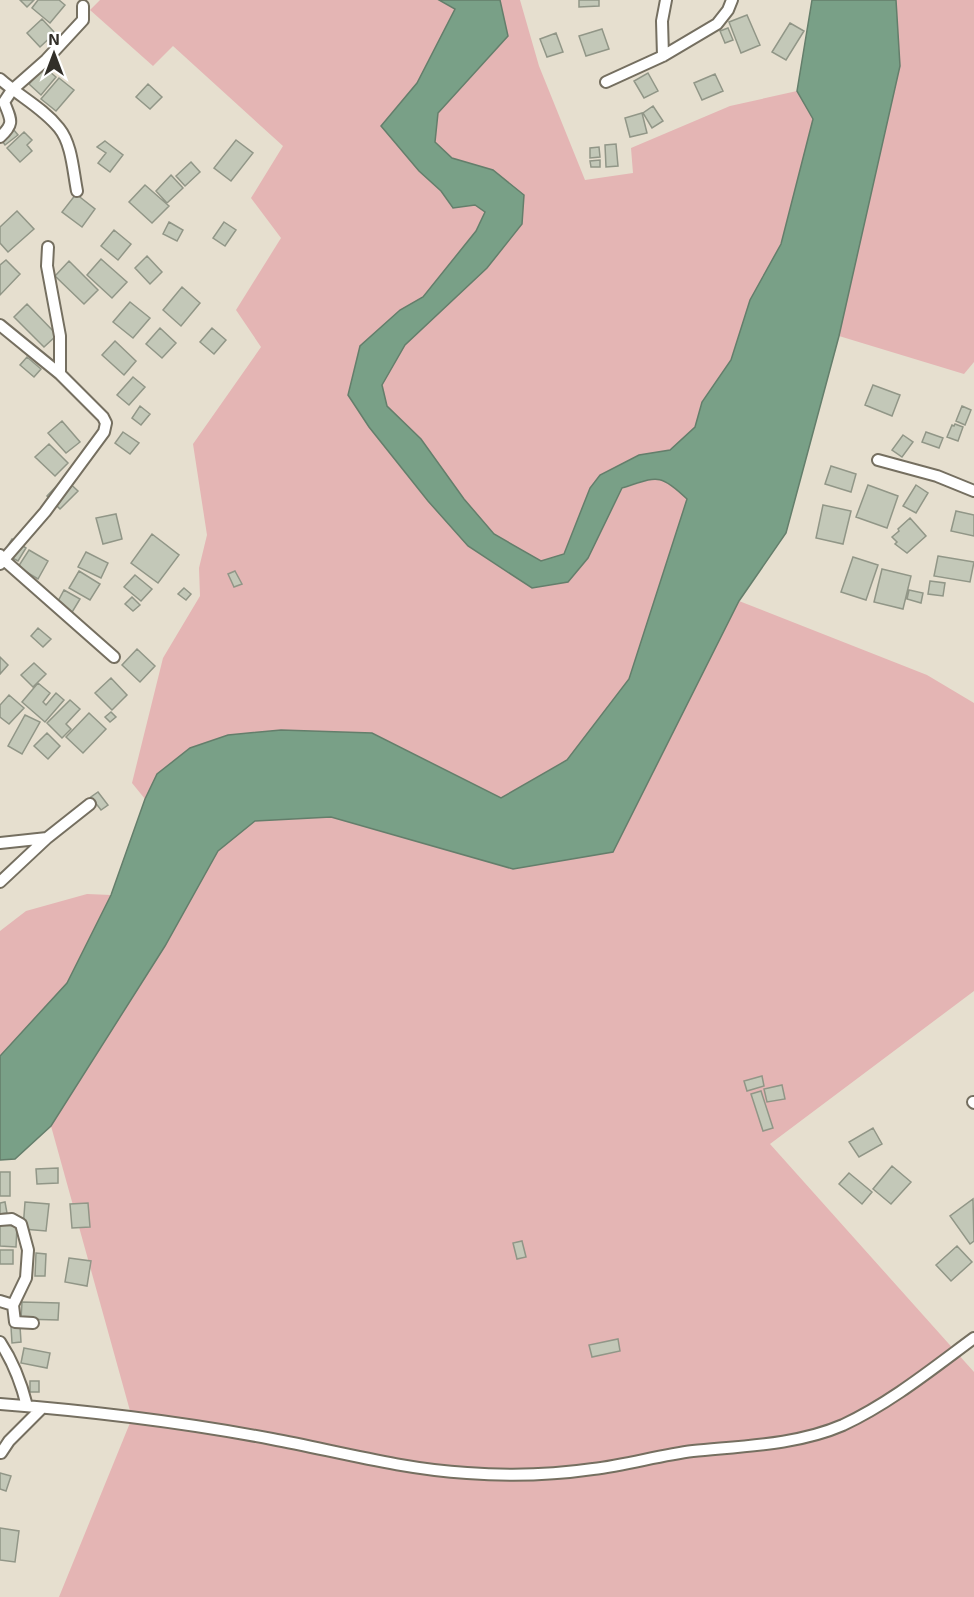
<svg xmlns="http://www.w3.org/2000/svg" width="974" height="1597" font-family="'Exo 2',sans-serif">
<style>
.green{fill:#e4b5b4}
.water{fill:#79a087;stroke:#647e6b;stroke-width:1.5}
.building{fill:#c3c8b8;stroke:#919687;stroke-width:1.5}
.lines{fill:none;stroke-linecap:round;stroke-linejoin:round}
.minor-casing{stroke:#756f60;stroke-width:14}
.minor{stroke:#fff;stroke-width:10}
</style>
<rect width="100%" height="100%" fill="#e6dfcf"/>
<path class="green" d="M 100,0 L 439,0 L 455,9 L 417,83 L 381,126 L 419,171 L 441,191 L 452,208 L 475,205 L 485,211 L 476,231 L 423,297 L 400,310 L 348,395 L 369,427 L 428,501 L 468,546 L 532,588 L 568,582 L 588,558 L 622,489 C 657,477 659,472 687,499 L 629,679 L 568,760 L 501,798 L 372,733 L 281,730 L 228,735 L 190,748 L 157,774 L 145,799 L 132,783 L 163,658 L 200,596 L 199,568 L 207,535 L 193,444 L 261,347 L 236,310 L 281,238 L 251,198 L 283,146 L 173,46 L 153,66 L 90,10 Z
M 500,0 L 520,0 L 539,66 L 585,180 L 633,173 L 631,148 L 730,106 L 797,91 L 813,119 L 781,244 L 750,300 L 731,360 L 702,401 L 695,427 L 670,450 L 639,455 L 600,475 L 590,488 L 564,554 L 541,561 L 494,534 L 464,499 L 421,439 L 387,406 L 382,385 L 405,345 L 486,268 L 493,170 L 452,158 L 435,142 L 438,113 L 508,36 Z
M 896,0 L 974,0 L 974,362 L 964,374 L 839,336 L 900,66 Z
M 739,601 L 927,675 L 974,703 L 974,991 L 770,1144 L 974,1372 L 974,1597 L 59,1597 L 132,1418 L 51,1126 L 165,946 L 218,851 L 255,821 L 331,817 L 513,869 L 613,852 Z
M 87,894 L 111,895 L 67,983 L 0,1056 L 0,931 L 26,911 Z"/>
<path class="water" d="M 439,0 L 500,0 L 508,36 L 438,113 L 435,142 L 452,158 L 493,170 L 524,195 L 522,224 L 487,268 L 405,345 L 382,385 L 387,406 L 421,439 L 464,499 L 494,534 L 541,561 L 564,554 L 590,488 L 600,475 L 639,455 L 670,450 L 695,427 L 702,402 L 731,360 L 750,300 L 781,244 L 813,119 L 797,91 L 812,0 L 896,0 L 900,66 L 839,336 L 786,533 L 739,601 L 613,852 L 513,869 L 331,817 L 255,821 L 218,851 L 165,946 L 51,1126 L 15,1159 L 0,1160 L 0,1056 L 67,983 L 111,895 L 145,799 L 157,774 L 190,748 L 228,735 L 281,730 L 372,733 L 501,798 L 567,760 L 629,679 L 687,499 C 659,472 657,477 622,488 L 588,558 L 568,582 L 532,588 L 468,546 L 428,501 L 369,427 L 348,395 L 360,346 L 400,310 L 423,297 L 476,231 L 485,212 L 475,205 L 453,208 L 441,191 L 419,171 L 381,126 L 417,83 L 455,9 Z"/>
<path class="building" d="M 20,0 L 34,0 L 27,7 Z
M 38,0 L 59,0 L 65,5 L 50,23 L 32,8 Z
M 579,0 L 599,0 L 599,6 L 579,7 Z
M 747,15 L 760,45 L 741,53 L 729,22 Z
M 42,19 L 55,33 L 40,47 L 27,33 Z
M 790,23 L 804,31 L 786,60 L 772,52 Z
M 728,28 L 733,40 L 725,43 L 720,31 Z
M 602,29 L 609,49 L 586,56 L 579,36 Z
M 556,33 L 563,52 L 547,57 L 540,39 Z
M 44,67 L 56,77 L 41,95 L 29,84 Z
M 648,73 L 658,91 L 644,98 L 634,81 Z
M 715,74 L 723,91 L 702,100 L 694,83 Z
M 59,78 L 74,90 L 56,111 L 41,99 Z
M 148,84 L 162,97 L 150,109 L 136,97 Z
M 653,106 L 663,121 L 652,128 L 643,113 Z
M 642,113 L 647,133 L 630,137 L 625,118 Z
M 8,123 L 18,135 L 5,145 L 0,138 L 0,129 Z
M 24,132 L 32,140 L 27,145 L 32,151 L 20,162 L 7,148 Z
M 236,140 L 253,153 L 231,181 L 214,168 Z
M 105,141 L 123,155 L 110,172 L 98,163 L 106,153 L 97,147 Z
M 616,144 L 618,166 L 606,167 L 605,145 Z
M 599,147 L 600,157 L 590,158 L 590,148 Z
M 600,160 L 600,167 L 591,167 L 590,161 Z
M 191,162 L 200,172 L 185,186 L 176,176 Z
M 171,175 L 183,188 L 167,203 L 156,191 Z
M 145,185 L 169,206 L 152,223 L 129,202 Z
M 76,194 L 95,209 L 82,227 L 62,212 Z
M 17,211 L 34,229 L 8,252 L 0,243 L 0,227 Z
M 169,222 L 183,230 L 177,241 L 163,234 Z
M 224,222 L 236,230 L 225,246 L 213,238 Z
M 114,230 L 131,244 L 118,260 L 101,246 Z
M 147,256 L 162,272 L 150,284 L 135,268 Z
M 101,259 L 127,282 L 112,298 L 87,275 Z
M 6,260 L 20,274 L 0,295 L 0,265 Z
M 69,261 L 98,290 L 84,304 L 55,276 Z
M 182,287 L 200,303 L 181,326 L 163,310 Z
M 130,302 L 150,318 L 133,338 L 113,322 Z
M 27,304 L 57,335 L 44,347 L 14,317 Z
M 160,328 L 176,343 L 162,358 L 146,344 Z
M 212,328 L 226,340 L 214,354 L 200,342 Z
M 115,341 L 136,361 L 124,375 L 102,355 Z
M 27,357 L 41,369 L 34,377 L 20,365 Z
M 133,377 L 145,387 L 129,405 L 117,395 Z
M 873,385 L 900,395 L 892,416 L 865,405 Z
M 140,406 L 150,414 L 141,425 L 132,418 Z
M 962,406 L 971,410 L 965,425 L 956,421 Z
M 62,421 L 80,442 L 66,453 L 48,433 Z
M 955,424 L 963,427 L 958,441 L 947,437 L 952,425 L 954,426 Z
M 123,432 L 139,443 L 130,454 L 115,443 Z
M 926,432 L 943,438 L 939,448 L 922,442 Z
M 903,435 L 913,442 L 902,457 L 892,450 Z
M 49,444 L 68,463 L 55,476 L 35,457 Z
M 831,466 L 856,474 L 851,492 L 825,484 Z
M 64,478 L 78,491 L 60,509 L 47,496 Z
M 868,485 L 898,496 L 887,528 L 856,517 Z
M 916,485 L 928,493 L 916,513 L 903,506 Z
M 823,505 L 851,511 L 843,544 L 816,538 Z
M 956,511 L 974,515 L 974,536 L 951,531 Z
M 116,514 L 122,539 L 103,544 L 96,518 Z
M 910,518 L 926,536 L 907,553 L 895,544 L 897,542 L 892,537 L 899,531 L 898,529 Z
M 152,534 L 179,555 L 158,583 L 131,563 Z
M 12,539 L 26,548 L 18,561 L 3,553 Z
M 29,550 L 48,561 L 38,579 L 18,567 Z
M 86,552 L 108,563 L 101,578 L 78,567 Z
M 938,556 L 974,562 L 970,582 L 934,576 Z
M 853,557 L 878,565 L 866,600 L 841,592 Z
M 882,569 L 911,576 L 903,609 L 874,602 Z
M 79,571 L 100,584 L 90,600 L 69,588 Z
M 235,571 L 242,584 L 234,587 L 228,574 Z
M 135,575 L 152,589 L 141,601 L 124,587 Z
M 930,581 L 945,583 L 943,596 L 928,594 Z
M 184,588 L 191,594 L 186,600 L 178,594 Z
M 64,590 L 80,599 L 71,614 L 56,605 Z
M 909,590 L 923,593 L 921,603 L 907,599 Z
M 132,597 L 140,605 L 133,611 L 125,604 Z
M 38,628 L 51,639 L 43,647 L 31,636 Z
M 137,649 L 155,666 L 140,682 L 122,665 Z
M 0,657 L 8,665 L 0,674 Z
M 34,663 L 46,674 L 33,687 L 21,675 Z
M 111,678 L 127,695 L 112,710 L 95,693 Z
M 38,683 L 50,693 L 43,702 L 46,705 L 56,693 L 64,700 L 45,722 L 22,702 Z
M 9,695 L 24,708 L 9,724 L 0,717 L 0,705 Z
M 70,700 L 80,709 L 66,724 L 71,729 L 62,738 L 47,723 Z
M 111,712 L 116,717 L 110,722 L 105,717 Z
M 89,713 L 106,729 L 83,753 L 66,737 Z
M 25,715 L 40,722 L 22,754 L 8,746 Z
M 47,733 L 60,746 L 48,759 L 34,746 Z
M 98,792 L 108,805 L 101,810 L 91,797 Z
M 762,1076 L 764,1086 L 747,1091 L 744,1081 Z
M 782,1085 L 785,1099 L 767,1102 L 764,1089 Z
M 761,1091 L 773,1128 L 763,1131 L 751,1094 Z
M 873,1128 L 882,1144 L 859,1157 L 849,1142 Z
M 892,1166 L 911,1182 L 891,1204 L 873,1189 Z
M 58,1168 L 58,1183 L 37,1184 L 36,1169 Z
M 0,1172 L 10,1172 L 10,1196 L 0,1196 Z
M 849,1173 L 872,1192 L 862,1204 L 839,1184 Z
M 973,1199 L 974,1241 L 970,1244 L 950,1216 Z
M 5,1202 L 7,1213 L 0,1214 L 0,1203 Z
M 25,1202 L 49,1204 L 46,1231 L 23,1229 Z
M 88,1203 L 90,1227 L 72,1228 L 70,1204 Z
M 0,1225 L 17,1226 L 16,1247 L 0,1246 Z
M 522,1241 L 526,1257 L 517,1259 L 513,1243 Z
M 957,1246 L 972,1262 L 951,1281 L 936,1265 Z
M 0,1250 L 13,1250 L 13,1264 L 0,1264 Z
M 36,1253 L 46,1254 L 45,1276 L 35,1276 Z
M 69,1258 L 91,1261 L 87,1286 L 65,1282 Z
M 22,1302 L 59,1303 L 58,1320 L 21,1319 Z
M 20,1326 L 21,1342 L 12,1343 L 11,1327 Z
M 618,1339 L 620,1351 L 592,1357 L 589,1345 Z
M 24,1348 L 50,1353 L 47,1368 L 21,1363 Z
M 30,1381 L 39,1381 L 39,1392 L 30,1392 Z
M 0,1473 L 11,1476 L 6,1491 L 0,1489 Z
M 0,1528 L 19,1531 L 15,1562 L 0,1560 Z"/>
<g class="lines">
<g class="minor-casing">
<path id="minor" d="M 663,56 L 662,21 L 666,0
M 0,79 C 19,96 43,108 59,128 C 72,144 73,171 77,191
M 606,82 L 663,56 L 717,24 L 728,10 L 732,0
M 0,137 C 15,123 11,120 4,102 L 12,90 L 46,60 L 83,20 L 83,6
M 48,247 L 47,266 L 60,336 L 60,374
M 0,325 L 60,374 L 103,417 L 106,423 L 104,432 L 45,512 L 0,564
M 878,460 L 937,476 L 974,491
M 0,555 L 4,560 L 114,657
M 0,843 L 47,838
M 0,882 L 47,838 L 90,804
M 973,1102 L 974,1103
M 0,1220 L 12,1219 L 21,1224 L 28,1250 L 26,1278 L 13,1305 L 15,1322 L 33,1323
M 0,1301 L 13,1305
M 0,1342 C 14,1363 21,1382 27,1406
M 0,1404 C 91,1411 182,1422 272,1439 C 336,1451 401,1469 467,1473 C 508,1476 552,1475 593,1469 C 627,1465 660,1455 693,1451 C 743,1446 797,1445 843,1425 C 890,1403 932,1369 974,1338
M 1,1453 L 9,1441 L 42,1408"/>
</g>
<use href="#minor" class="minor"/>
</g>
<g transform="translate(54 54)" stroke="#ffffff" stroke-width="4.5" paint-order="stroke">
<path d="M0-4.5L10 22L0 15L-10 22Z" fill="#322f29"/>
<text y="-9" font-size="16" font-weight="bold" text-anchor="middle" fill="#322f29">N</text>
</g>
</svg>
